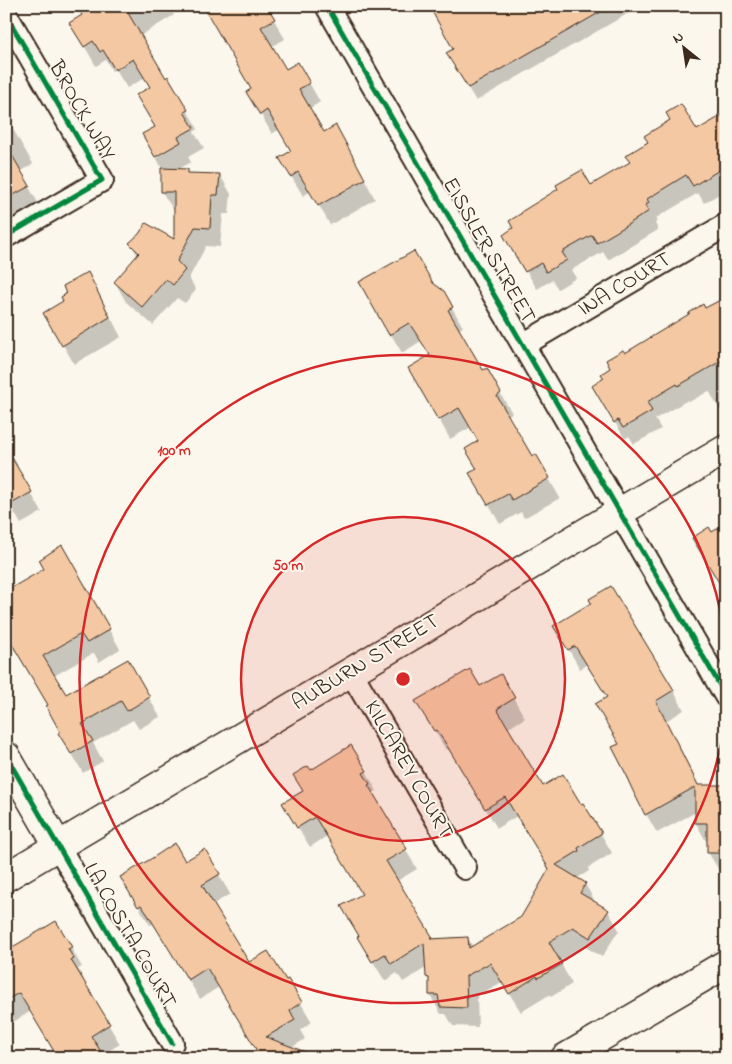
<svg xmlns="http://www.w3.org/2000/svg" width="732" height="1064" font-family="'Indie Flower',sans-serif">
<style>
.shadow{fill:#0003}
.building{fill:#f4c8a3;stroke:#3b2a1e}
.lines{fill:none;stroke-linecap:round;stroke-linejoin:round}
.street-casing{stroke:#3b2a1e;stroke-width:26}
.secondary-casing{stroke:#3b2a1e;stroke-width:31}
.highway-casing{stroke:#3b2a1e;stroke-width:31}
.street{stroke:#fbf7ec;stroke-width:22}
.secondary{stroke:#fbf7ec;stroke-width:28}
.highway{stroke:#fbf7ec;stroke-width:28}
.cycleway-casing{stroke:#fbf7ec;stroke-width:8}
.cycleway{stroke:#00873e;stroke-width:5}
.ring{fill:none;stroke:#d62828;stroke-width:2.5}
.labels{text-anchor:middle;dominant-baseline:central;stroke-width:4;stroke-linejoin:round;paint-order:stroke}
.street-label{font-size:22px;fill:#3b2a1e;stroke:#fbf7ec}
.centre{fill:#d62828;stroke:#fbf7ec;stroke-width:2.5}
.ring-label{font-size:15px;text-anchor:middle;font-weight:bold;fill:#d62828;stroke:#fbf7ec;stroke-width:4;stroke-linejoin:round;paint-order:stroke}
</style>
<rect width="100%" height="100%" fill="#fbf7ec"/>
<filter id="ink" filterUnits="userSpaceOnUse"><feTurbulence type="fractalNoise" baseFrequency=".02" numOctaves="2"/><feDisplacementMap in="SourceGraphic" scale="10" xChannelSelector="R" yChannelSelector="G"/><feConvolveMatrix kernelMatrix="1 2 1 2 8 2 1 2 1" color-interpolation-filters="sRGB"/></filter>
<g filter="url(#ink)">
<path class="shadow" d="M 79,6 L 169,6 L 174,15 L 140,36 L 165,80 L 168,78 L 198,129 L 194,132 L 204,148 L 188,157 L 191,162 L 177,170 L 187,171 L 189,174 L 220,175 L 231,194 L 229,214 L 223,214 L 220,247 L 206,246 L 189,278 L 196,290 L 185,303 L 177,298 L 153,325 L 126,302 L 115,282 L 138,256 L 131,244 L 176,241 L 175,211 L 174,211 L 162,192 L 162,168 L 143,135 L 156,127 L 152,87 L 146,77 L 127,88 L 115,69 L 112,71 L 106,60 L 96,66 L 71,23 L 84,15 Z
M 204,6 L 266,6 L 285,39 L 271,47 L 286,70 L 298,63 L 320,102 L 309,109 L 323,134 L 347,146 L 375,199 L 330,225 L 311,191 L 303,196 L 281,159 L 293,152 L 280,129 L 272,134 L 248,92 L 252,90 Z
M 431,6 L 641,6 L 476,101 L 455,67 L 455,50 Z
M 726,115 L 726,190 L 704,203 L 698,193 L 656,218 L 658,221 L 655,223 L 658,230 L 608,260 L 603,252 L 571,270 L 576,278 L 558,289 L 552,280 L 537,289 L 505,235 L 590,187 L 697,132 Z
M 10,124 L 33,164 L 20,172 L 40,206 L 6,224 L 6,126 Z
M 361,283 L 432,284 L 443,292 L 463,327 L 458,330 L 483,372 L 486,370 L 512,413 L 507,416 L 532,458 L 536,456 L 560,498 L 524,518 L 521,512 L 500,524 L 471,474 L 479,469 L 480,442 L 471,427 L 450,439 L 410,368 L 431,356 L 421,341 L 402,353 Z
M 98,293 L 121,337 L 74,364 L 45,313 Z
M 726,298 L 726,406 L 720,410 L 709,391 L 689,402 L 688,400 L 655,419 L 661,429 L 634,444 L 629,436 L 625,439 L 603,403 L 605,379 L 612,369 L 624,354 Z
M 6,445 L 18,466 L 16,468 L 42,512 L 21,524 L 15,514 L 6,519 Z
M 726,525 L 726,603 L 719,591 L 723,588 L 711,534 Z
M 62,547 L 120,649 L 99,662 L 94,653 L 54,676 L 66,696 L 127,660 L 160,717 L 139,729 L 133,720 L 93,743 L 103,761 L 83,773 L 60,733 L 62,732 L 49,706 L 17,650 L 15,651 L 6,636 L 6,592 L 46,569 Z
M 555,626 L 673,690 L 684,710 L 666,721 L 699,786 L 726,786 L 726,872 L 720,872 L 708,852 L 707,843 L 696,823 L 696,812 L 657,833 L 646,814 L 629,778 L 608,697 L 587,664 L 580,669 Z
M 480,688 L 514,699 L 525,718 L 507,729 L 543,788 L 581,806 L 601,834 L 612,853 L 588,868 L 589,871 L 576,879 L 585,884 L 596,903 L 608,911 L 619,930 L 602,957 L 584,946 L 560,962 L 572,984 L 551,997 L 549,995 L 521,1012 L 502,982 L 477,996 L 478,1027 L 453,1026 L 446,1014 L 441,1014 L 430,995 L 430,982 L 427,977 L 426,968 L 403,982 L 397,973 L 385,981 L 370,957 L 361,937 L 363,894 L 327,836 L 310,847 L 295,823 L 310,772 L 366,771 L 377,791 L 373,793 L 380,804 L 379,805 L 417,869 L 397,881 L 433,940 L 468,938 L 473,947 L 522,918 L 550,869 L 517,816 L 497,828 L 457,761 L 448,749 L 446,750 L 417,701 Z
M 205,851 L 230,894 L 212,905 L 248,964 L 285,982 L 287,980 L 312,1022 L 300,1030 L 305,1039 L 288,1050 L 257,1050 L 219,987 L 200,999 L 161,935 L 153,924 L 150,925 L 132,896 Z
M 56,922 L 82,967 L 78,969 L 84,979 L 82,980 L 120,1044 L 102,1055 L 31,1011 L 15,1021 L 6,1006 L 6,947 L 13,943 L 15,947 Z"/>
<path class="building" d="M 77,6 L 124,6 L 166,78 L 168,76 L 188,110 L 184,112 L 194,128 L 178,137 L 181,142 L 155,157 L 142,134 L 155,127 L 136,95 L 150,87 L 133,59 L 115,70 L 103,50 L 100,52 L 93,41 L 84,47 L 69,23 L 82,15 Z
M 203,6 L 267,6 L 275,19 L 261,27 L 286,69 L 298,62 L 310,83 L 299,89 L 324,132 L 336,125 L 365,179 L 318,206 L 298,172 L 291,177 L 279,158 L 291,151 L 267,110 L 260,115 L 246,92 L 251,89 Z
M 429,6 L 611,6 L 468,88 L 446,53 L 453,49 Z
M 681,104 L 697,130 L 726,113 L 726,166 L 693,186 L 686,175 L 647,199 L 649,203 L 645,205 L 649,211 L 616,232 L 597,243 L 592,235 L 562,252 L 567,260 L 546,272 L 541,263 L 525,272 L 503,235 L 513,228 L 509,221 L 522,213 L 521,212 L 558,189 L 556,185 L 582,170 L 591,185 L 630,162 L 625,156 L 648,142 L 644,136 L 670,120 L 666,113 Z
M 6,145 L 30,186 L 6,199 Z
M 161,168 L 188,169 L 188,173 L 220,174 L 218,195 L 212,195 L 210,228 L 195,227 L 177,261 L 185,270 L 173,285 L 166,279 L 142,307 L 114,282 L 139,253 L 129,243 L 139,234 L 146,223 L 174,239 L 174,192 L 161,192 Z
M 414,251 L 433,283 L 444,291 L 453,307 L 448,310 L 483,370 L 487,368 L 501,393 L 497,396 L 532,456 L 536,454 L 550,478 L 512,500 L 508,494 L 488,505 L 469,473 L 477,469 L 465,449 L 478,441 L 459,408 L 438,420 L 408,368 L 430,355 L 409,323 L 389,335 L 359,282 Z
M 88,272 L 110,317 L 62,346 L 43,313 L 63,301 L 61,297 L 66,294 L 63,286 Z
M 726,297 L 726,358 L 678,386 L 677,384 L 647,402 L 652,411 L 623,428 L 618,420 L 614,423 L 592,386 L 604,378 L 601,374 L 610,368 L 606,360 L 623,350 L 625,353 L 689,314 L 689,313 L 703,304 L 705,308 Z
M 6,448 L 32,492 L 6,507 Z
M 726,523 L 726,594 L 692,538 L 709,527 L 712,532 Z
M 62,545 L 110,629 L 87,643 L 81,634 L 43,656 L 66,694 L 128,659 L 150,697 L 127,711 L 121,701 L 82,724 L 93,741 L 71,754 L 58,733 L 60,732 L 46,706 L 48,705 L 6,634 L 6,591 L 44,569 L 39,560 Z
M 611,586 L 674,690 L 656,701 L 698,785 L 726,785 L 726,853 L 707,853 L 707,823 L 695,823 L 695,787 L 645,815 L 633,791 L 627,778 L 628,778 L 612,747 L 619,744 L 595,704 L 607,697 L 575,646 L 568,650 L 553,626 L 591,603 L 589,599 Z
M 470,669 L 480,686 L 501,674 L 515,698 L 497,709 L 543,786 L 563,774 L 581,804 L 583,803 L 602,833 L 578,848 L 579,851 L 556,865 L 586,883 L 580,893 L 609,910 L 590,938 L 573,927 L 549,942 L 562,964 L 538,978 L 537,976 L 509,994 L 490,963 L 466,976 L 467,1008 L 440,1007 L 438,995 L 429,995 L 429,978 L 426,977 L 424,943 L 391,964 L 385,954 L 372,962 L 357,937 L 359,936 L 341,906 L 362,894 L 315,817 L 297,828 L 282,803 L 303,791 L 293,775 L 308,766 L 311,770 L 351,745 L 367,771 L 363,773 L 370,784 L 368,785 L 407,849 L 386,861 L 433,938 L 430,939 L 468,937 L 469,948 L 521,917 L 549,869 L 505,797 L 485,809 L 444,741 L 436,730 L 434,731 L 415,701 Z
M 175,843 L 185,861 L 205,849 L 220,874 L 202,885 L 249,962 L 268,951 L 286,980 L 288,979 L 302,1002 L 290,1010 L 295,1020 L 266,1037 L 316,1056 L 316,1058 L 251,1058 L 256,1049 L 207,968 L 188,980 L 148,915 L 141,905 L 138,907 L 120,877 L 154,857 Z
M 56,921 L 72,947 L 68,949 L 74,959 L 71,960 L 110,1024 L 91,1036 L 105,1058 L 58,1058 L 19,993 L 6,1000 L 6,951 Z"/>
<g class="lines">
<g class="street-casing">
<path id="street" d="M 327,6 L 726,696
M 6,15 L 102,180 L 6,236
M 523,345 L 726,225
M 351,672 L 465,868
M 58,846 L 172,1043"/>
</g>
<g class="secondary-casing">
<path id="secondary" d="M 6,756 L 58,846
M 6,877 L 726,449"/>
</g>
<g class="highway-casing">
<path id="highway" d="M 565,1058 L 726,964"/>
</g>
<use href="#street" class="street"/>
<use href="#secondary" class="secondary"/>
<use href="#highway" class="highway"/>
<g class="cycleway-casing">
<path id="cycleway" d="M 327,6 L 726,696
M 6,15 L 102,180 L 6,236
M 6,756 L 172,1043"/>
</g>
<use href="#cycleway" class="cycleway"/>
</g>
</g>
<circle cx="403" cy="679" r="162" fill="#d62828" fill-opacity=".12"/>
<g class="ring">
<circle cx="403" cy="679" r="162"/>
<path d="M726 710A324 324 0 1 1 726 648"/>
</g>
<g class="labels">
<g class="street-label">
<text transform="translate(81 111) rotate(60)">BROCK WAY</text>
<text transform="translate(488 251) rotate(60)">EISSLER STREET</text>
<text transform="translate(625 285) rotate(-31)">INA COURT</text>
<text transform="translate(366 663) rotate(-31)">AUBURN STREET</text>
<text transform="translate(408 770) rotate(60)">KILCAREY COURT</text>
<text transform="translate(129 936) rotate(60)">LA COSTA COURT</text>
</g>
</g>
<circle cx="403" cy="679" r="8" class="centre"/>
<g class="ring-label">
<text x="174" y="455">100 m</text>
<text x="288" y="570">50 m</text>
</g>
<rect width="732" height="1064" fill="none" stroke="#fbf7ec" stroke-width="25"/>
<rect x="12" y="12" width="707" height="1039" fill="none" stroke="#3b2a1e" stroke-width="2" filter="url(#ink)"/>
<g transform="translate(684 48) rotate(330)" stroke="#fbf7ec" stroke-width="4" paint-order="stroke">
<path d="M0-4L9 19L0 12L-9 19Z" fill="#3b2a1e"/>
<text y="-8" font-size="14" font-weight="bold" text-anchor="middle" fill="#3b2a1e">N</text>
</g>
</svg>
